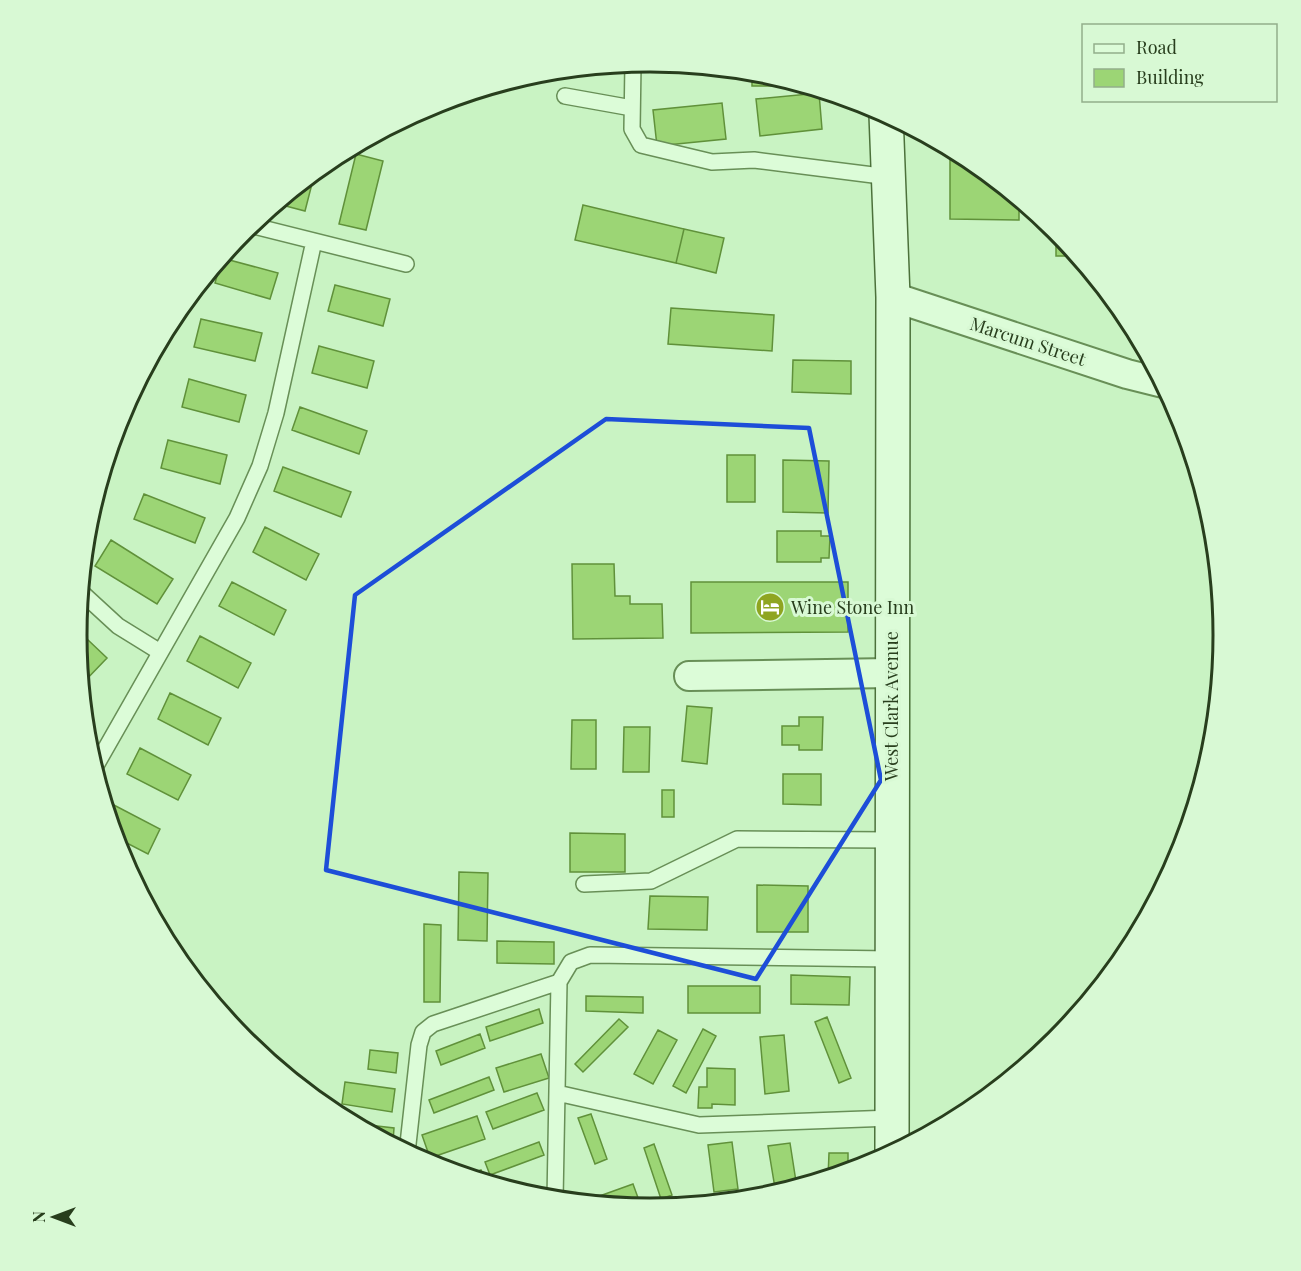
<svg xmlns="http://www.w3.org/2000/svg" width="1301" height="1271" font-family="'Playfair Display',serif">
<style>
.building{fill:#9cd575;stroke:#60913a;stroke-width:1.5}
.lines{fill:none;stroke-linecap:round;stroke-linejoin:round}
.lane-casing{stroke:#688f57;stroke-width:18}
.street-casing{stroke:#688f57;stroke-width:32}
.secondary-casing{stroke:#4c713b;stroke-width:36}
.lane{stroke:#dcfcd8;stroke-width:15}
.street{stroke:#dcfcd8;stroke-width:28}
.secondary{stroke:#dcfcd8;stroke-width:33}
.marked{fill:none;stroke:#1d4ed8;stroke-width:4.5;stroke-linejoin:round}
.labels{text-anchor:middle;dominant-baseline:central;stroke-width:6;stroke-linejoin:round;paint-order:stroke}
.street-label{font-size:18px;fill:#283e1d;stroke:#d8f9d4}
.poi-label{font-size:18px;fill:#283e1d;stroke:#d8f9d4;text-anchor:start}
.rim{fill:none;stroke:#283e1d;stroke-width:3}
</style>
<rect width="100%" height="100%" fill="#c9f3c3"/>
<path class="building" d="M 752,71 L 763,73 L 806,86 L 752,86 Z
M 819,93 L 822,129 L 760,136 L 756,99 Z
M 722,103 L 726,139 L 657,146 L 653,110 Z
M 950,148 L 970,158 L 1019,199 L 1019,220 L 950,219 Z
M 356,154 L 383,161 L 366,230 L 339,224 Z
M 315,172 L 305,211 L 278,204 L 279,201 Z
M 1019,199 L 1033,210 L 1019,210 Z
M 583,205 L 684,229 L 676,263 L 575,240 Z
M 684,229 L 724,238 L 716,273 L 676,263 Z
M 1056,230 L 1057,230 L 1078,256 L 1056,256 Z
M 222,258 L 278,273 L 270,299 L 215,283 Z
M 335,285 L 390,299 L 383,326 L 328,311 Z
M 671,308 L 774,315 L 772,351 L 668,344 Z
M 201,319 L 262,333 L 255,361 L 194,347 Z
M 319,346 L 374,361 L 367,388 L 312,373 Z
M 793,360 L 851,361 L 851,394 L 792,392 Z
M 189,379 L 246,395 L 239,422 L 182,407 Z
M 300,407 L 367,431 L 359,454 L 292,430 Z
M 118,423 L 122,424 L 114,452 L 110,450 Z
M 168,440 L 227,455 L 220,484 L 161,468 Z
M 727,455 L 755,455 L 755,502 L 727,502 Z
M 783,460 L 829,461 L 828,513 L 783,512 Z
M 283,467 L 351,492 L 341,517 L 274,491 Z
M 144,494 L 205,518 L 195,543 L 134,519 Z
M 265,527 L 319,554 L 306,580 L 253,552 Z
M 777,531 L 821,531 L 821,536 L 830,536 L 829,558 L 821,558 L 821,562 L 777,562 Z
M 111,540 L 173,579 L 157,604 L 95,566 Z
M 572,564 L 614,564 L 615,596 L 630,596 L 630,604 L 662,604 L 663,638 L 573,639 Z
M 232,582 L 286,610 L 274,635 L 219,606 Z
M 691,582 L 848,582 L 848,632 L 691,633 Z
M 200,636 L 251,663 L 238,688 L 187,661 Z
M 87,639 L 107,658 L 81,685 L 78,649 Z
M 170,693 L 221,718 L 208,745 L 158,719 Z
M 687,706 L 712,708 L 707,764 L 682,761 Z
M 799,717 L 823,717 L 822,750 L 799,750 L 799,745 L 782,745 L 782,726 L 799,726 Z
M 572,720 L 596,720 L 596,769 L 571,769 Z
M 624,727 L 650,727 L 649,772 L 623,772 Z
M 140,748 L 191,775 L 178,800 L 127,774 Z
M 783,774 L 821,774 L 821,805 L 783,804 Z
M 662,790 L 674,790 L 674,817 L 662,817 Z
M 110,803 L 160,829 L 148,854 L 115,837 L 106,810 Z
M 570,833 L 625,834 L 625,872 L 570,872 Z
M 459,872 L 488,873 L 487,941 L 458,940 Z
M 757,885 L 808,886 L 808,932 L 757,932 Z
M 650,896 L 708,897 L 707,930 L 648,929 Z
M 424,924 L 441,925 L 440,1002 L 424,1002 Z
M 497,941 L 554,942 L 554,964 L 497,963 Z
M 791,975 L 850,977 L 849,1005 L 791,1004 Z
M 688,986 L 760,986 L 760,1013 L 688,1013 Z
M 586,996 L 643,997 L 643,1013 L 586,1011 Z
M 539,1009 L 543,1023 L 490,1041 L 486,1027 Z
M 827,1017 L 851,1078 L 839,1083 L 815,1022 Z
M 619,1019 L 628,1027 L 583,1072 L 575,1064 Z
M 703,1029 L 716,1036 L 686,1093 L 673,1086 Z
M 658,1030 L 677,1040 L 653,1084 L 634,1074 Z
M 480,1034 L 485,1048 L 441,1065 L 436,1051 Z
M 784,1035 L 789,1091 L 765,1094 L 760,1037 Z
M 370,1050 L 398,1053 L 396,1073 L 368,1069 Z
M 541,1054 L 549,1078 L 504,1092 L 496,1068 Z
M 707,1068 L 735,1069 L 735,1105 L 712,1104 L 712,1108 L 698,1108 L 699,1087 L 707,1087 Z
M 489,1077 L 494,1090 L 434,1113 L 429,1100 Z
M 345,1082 L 395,1089 L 392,1112 L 342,1104 Z
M 537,1093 L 544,1110 L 493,1129 L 486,1112 Z
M 591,1114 L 607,1159 L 595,1164 L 578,1118 Z
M 477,1116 L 485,1139 L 430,1158 L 422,1135 Z
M 351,1123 L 394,1128 L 393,1142 L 385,1141 Z
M 539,1142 L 544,1155 L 490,1175 L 485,1162 Z
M 732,1142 L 738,1189 L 714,1192 L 708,1145 Z
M 790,1143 L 797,1188 L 776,1194 L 768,1146 Z
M 654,1144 L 672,1195 L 661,1199 L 644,1148 Z
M 829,1153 L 848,1153 L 848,1173 L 828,1178 Z
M 481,1170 L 486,1182 L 464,1176 Z
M 633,1184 L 641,1206 L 580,1203 Z
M 531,1188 L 535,1197 L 519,1193 Z"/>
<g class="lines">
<g class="lane-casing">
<path id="lane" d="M 633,63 L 632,129 L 641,145 L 712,162 L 754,160 L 889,177
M 565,96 L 632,108
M 250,225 L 406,264
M 81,592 L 118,626 L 160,652
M 94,769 L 237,518 L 260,466 L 276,413 L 314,241
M 584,884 L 651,881 L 737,839 L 891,840
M 557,1093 L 699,1125 L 892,1118
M 407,1153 L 419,1045 L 423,1032 L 433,1024 L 559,982
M 555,1200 L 559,982 L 571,962 L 590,955 L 891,959"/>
</g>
<g class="street-casing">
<path id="street" d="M 893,297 L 1127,374 L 1163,383
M 689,676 L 891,673"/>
</g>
<g class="secondary-casing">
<path id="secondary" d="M 886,114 L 893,297 L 892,1154"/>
</g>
<use href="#lane" class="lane"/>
<use href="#street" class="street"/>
<use href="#secondary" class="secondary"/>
</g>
<path class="marked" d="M 606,419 L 809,428 L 881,780 L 756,979 L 326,870 L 355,595 Z"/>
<defs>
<g id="hotel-disc" transform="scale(1.5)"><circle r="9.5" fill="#8fa521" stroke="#d8f9d4"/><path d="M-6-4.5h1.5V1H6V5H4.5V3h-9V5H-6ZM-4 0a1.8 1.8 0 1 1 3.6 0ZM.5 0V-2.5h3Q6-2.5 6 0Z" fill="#fff"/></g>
</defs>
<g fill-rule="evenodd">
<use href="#hotel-disc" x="770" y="607"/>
</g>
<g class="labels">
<g class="street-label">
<text transform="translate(1028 341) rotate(18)">Marcum Street</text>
<text transform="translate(891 706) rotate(-90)">West Clark Avenue</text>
</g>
<g class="poi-label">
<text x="791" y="607">Wine Stone Inn</text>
</g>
</g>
<path d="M0 0H1301V1271H0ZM87 635a563 563 0 1 1 1126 0a563 563 0 1 1-1126 0Z" fill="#d8f9d4" fill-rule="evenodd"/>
<path class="rim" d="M87 635a563 563 0 1 1 1126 0a563 563 0 1 1-1126 0Z"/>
<rect x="1082" y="24" width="195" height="78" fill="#d8f9d4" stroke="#92ae8b" stroke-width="1.5"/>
<rect x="1094" y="44" width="30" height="9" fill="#dcfcd8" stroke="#92ae8b" stroke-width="1.5"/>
<text x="1136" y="54" font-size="18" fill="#283e1d">Road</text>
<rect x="1094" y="69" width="30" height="18" fill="#9cd575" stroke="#92ae8b" stroke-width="1.5"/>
<text x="1136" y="84" font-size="18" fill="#283e1d">Building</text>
<g transform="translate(54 1217) rotate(270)" stroke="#d8f9d4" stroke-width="4.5" paint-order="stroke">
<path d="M0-4.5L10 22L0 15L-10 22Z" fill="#283e1d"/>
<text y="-9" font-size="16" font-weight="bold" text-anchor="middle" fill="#283e1d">N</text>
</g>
</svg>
